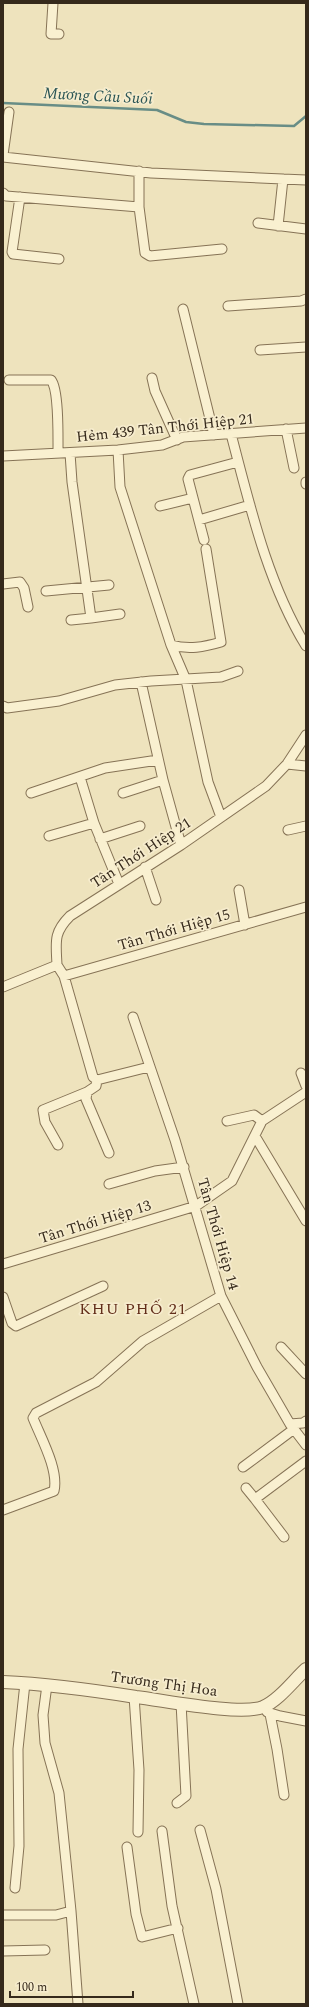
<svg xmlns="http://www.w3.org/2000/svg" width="309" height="2007" font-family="Spectral,serif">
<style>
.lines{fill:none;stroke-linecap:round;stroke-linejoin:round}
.stream{stroke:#688d86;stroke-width:2.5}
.minor-casing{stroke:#867356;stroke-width:11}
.tertiary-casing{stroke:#867356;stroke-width:14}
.minor{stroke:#f9f0d0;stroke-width:9}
.tertiary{stroke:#f9f0d0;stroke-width:12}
.labels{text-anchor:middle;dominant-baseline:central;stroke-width:3.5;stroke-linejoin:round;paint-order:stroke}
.street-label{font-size:15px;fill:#35291b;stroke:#f6eccd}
.water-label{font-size:16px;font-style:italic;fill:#2a5555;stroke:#f6eccd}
.neighbourhood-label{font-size:16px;letter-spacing:1px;fill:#622e1a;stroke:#f6eccd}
</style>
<rect width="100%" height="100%" fill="#eee3bd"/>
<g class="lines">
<path class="stream" d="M 3,103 L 157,110 L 186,122 L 204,124 L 294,126 L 306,116"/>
<g class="minor-casing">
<path id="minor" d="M 53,3 L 51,34 L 59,34
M 3,155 L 9,112
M 3,157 L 151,173 L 306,180
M 139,171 L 139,207
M 3,193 L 6,196 L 139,207 L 145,253 L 150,256 L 222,249
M 20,197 L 12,252 L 13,254 L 59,259
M 258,223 L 306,229
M 278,226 L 283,179
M 228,306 L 301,301 L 306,299
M 183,309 L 214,435
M 260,350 L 306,347
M 152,378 L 155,391 L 177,440
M 9,380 L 51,380 C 59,389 58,439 58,453
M 286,429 L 294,468
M 231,434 C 250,506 267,582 306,646
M 118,450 L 120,487 L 171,645 C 189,650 204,647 221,642 L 206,549
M 70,453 L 72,482 L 91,618 L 120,614
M 3,456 L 118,450 L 162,445 L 183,437 L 306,428
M 306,482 L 306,484
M 160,506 L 193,498
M 199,520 L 250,505
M 204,540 L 188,479 L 190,475 L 238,462
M 3,584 L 20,582 L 24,588 L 28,607
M 46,591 L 109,585
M 71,620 L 91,618
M 171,645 L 186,680 L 208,782 L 221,817
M 3,706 L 7,708 L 59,701 L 115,685 L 151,681 L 221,677 L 238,671
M 287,764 L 306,766
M 80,777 L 94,823 L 119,884
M 163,780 L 181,845
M 31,793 L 105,768 L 158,760
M 123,793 L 163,780 L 141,682
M 288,830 L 306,826
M 49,836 L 94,823
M 100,839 L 140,826
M 145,867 L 156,900
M 239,890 L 245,925
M 57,965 L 64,976 L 306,907
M 64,976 L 93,1077 L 97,1080 L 149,1067
M 3,987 L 57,965 C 56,942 53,933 70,916 L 181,845 L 266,786 L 287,764 L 306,735
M 133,1017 L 175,1140 L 221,1296 L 257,1367 L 290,1424 L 306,1445
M 301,1073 L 306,1086
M 87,1092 L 86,1099 L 109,1153
M 227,1121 L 254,1115 L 262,1121
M 255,1136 L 306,1221
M 58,1145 L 45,1122 L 43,1110 L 87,1092 L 96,1086 L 97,1080
M 109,1184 L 155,1171 L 184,1167
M 3,1264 L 196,1206 L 232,1181 L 262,1121 L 306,1092
M 3,1297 L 12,1323 L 16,1326 L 103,1286
M 281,1347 L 306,1374
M 290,1424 L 303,1423 L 306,1421
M 243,1467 L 294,1429
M 246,1488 L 255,1499
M 3,1510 L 54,1491 C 59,1470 41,1438 33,1418 L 36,1413 L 96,1382 L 143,1341 L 221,1296
M 284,1537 L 255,1499 L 306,1461
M 47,1685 L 43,1715 L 45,1743 L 59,1793 L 71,1911 L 78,2004
M 134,1696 L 139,1770 L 138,1832
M 267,1712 L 280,1716 L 306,1721
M 270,1714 L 277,1749 L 284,1795
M 177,1803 L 186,1796 L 181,1703
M 200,1830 L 216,1889 L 238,2004
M 162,1831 L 172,1906 L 194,2004
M 127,1847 L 136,1914 L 142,1937 L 178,1928
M 15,1888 L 19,1846 L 18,1749 L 25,1683
M 3,1915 L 56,1915 L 71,1911
M 3,1951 L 45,1950"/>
</g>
<g class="tertiary-casing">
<path id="tertiary" d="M 3,1682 C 47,1684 92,1690 136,1697 C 163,1700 240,1716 263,1707 C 279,1700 293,1681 306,1669"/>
</g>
<use href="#minor" class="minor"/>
<use href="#tertiary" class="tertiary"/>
</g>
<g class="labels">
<g class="street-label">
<text transform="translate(165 428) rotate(-6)">Hẻm 439 Tân Thới Hiệp 21</text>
<text transform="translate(141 853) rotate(-33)">Tân Thới Hiệp 21</text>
<text transform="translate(174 930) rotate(-16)">Tân Thới Hiệp 15</text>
<text transform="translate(95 1222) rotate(-17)">Tân Thới Hiệp 13</text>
<text transform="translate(218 1234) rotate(74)">Tân Thới Hiệp 14</text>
<text transform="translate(164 1684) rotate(8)">Trương Thị Hoa</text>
</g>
<g class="water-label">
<text transform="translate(98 96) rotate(3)">Mương Cầu Suối</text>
</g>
<g class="neighbourhood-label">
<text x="133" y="1309">KHU PHỐ 21</text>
</g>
</g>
<rect width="309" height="2007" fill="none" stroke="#35291b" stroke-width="8"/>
<path d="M10 1991v6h123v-6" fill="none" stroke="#35291b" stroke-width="2"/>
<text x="16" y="1991" font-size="12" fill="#35291b" stroke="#f6eccd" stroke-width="3" paint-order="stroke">100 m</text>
</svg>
